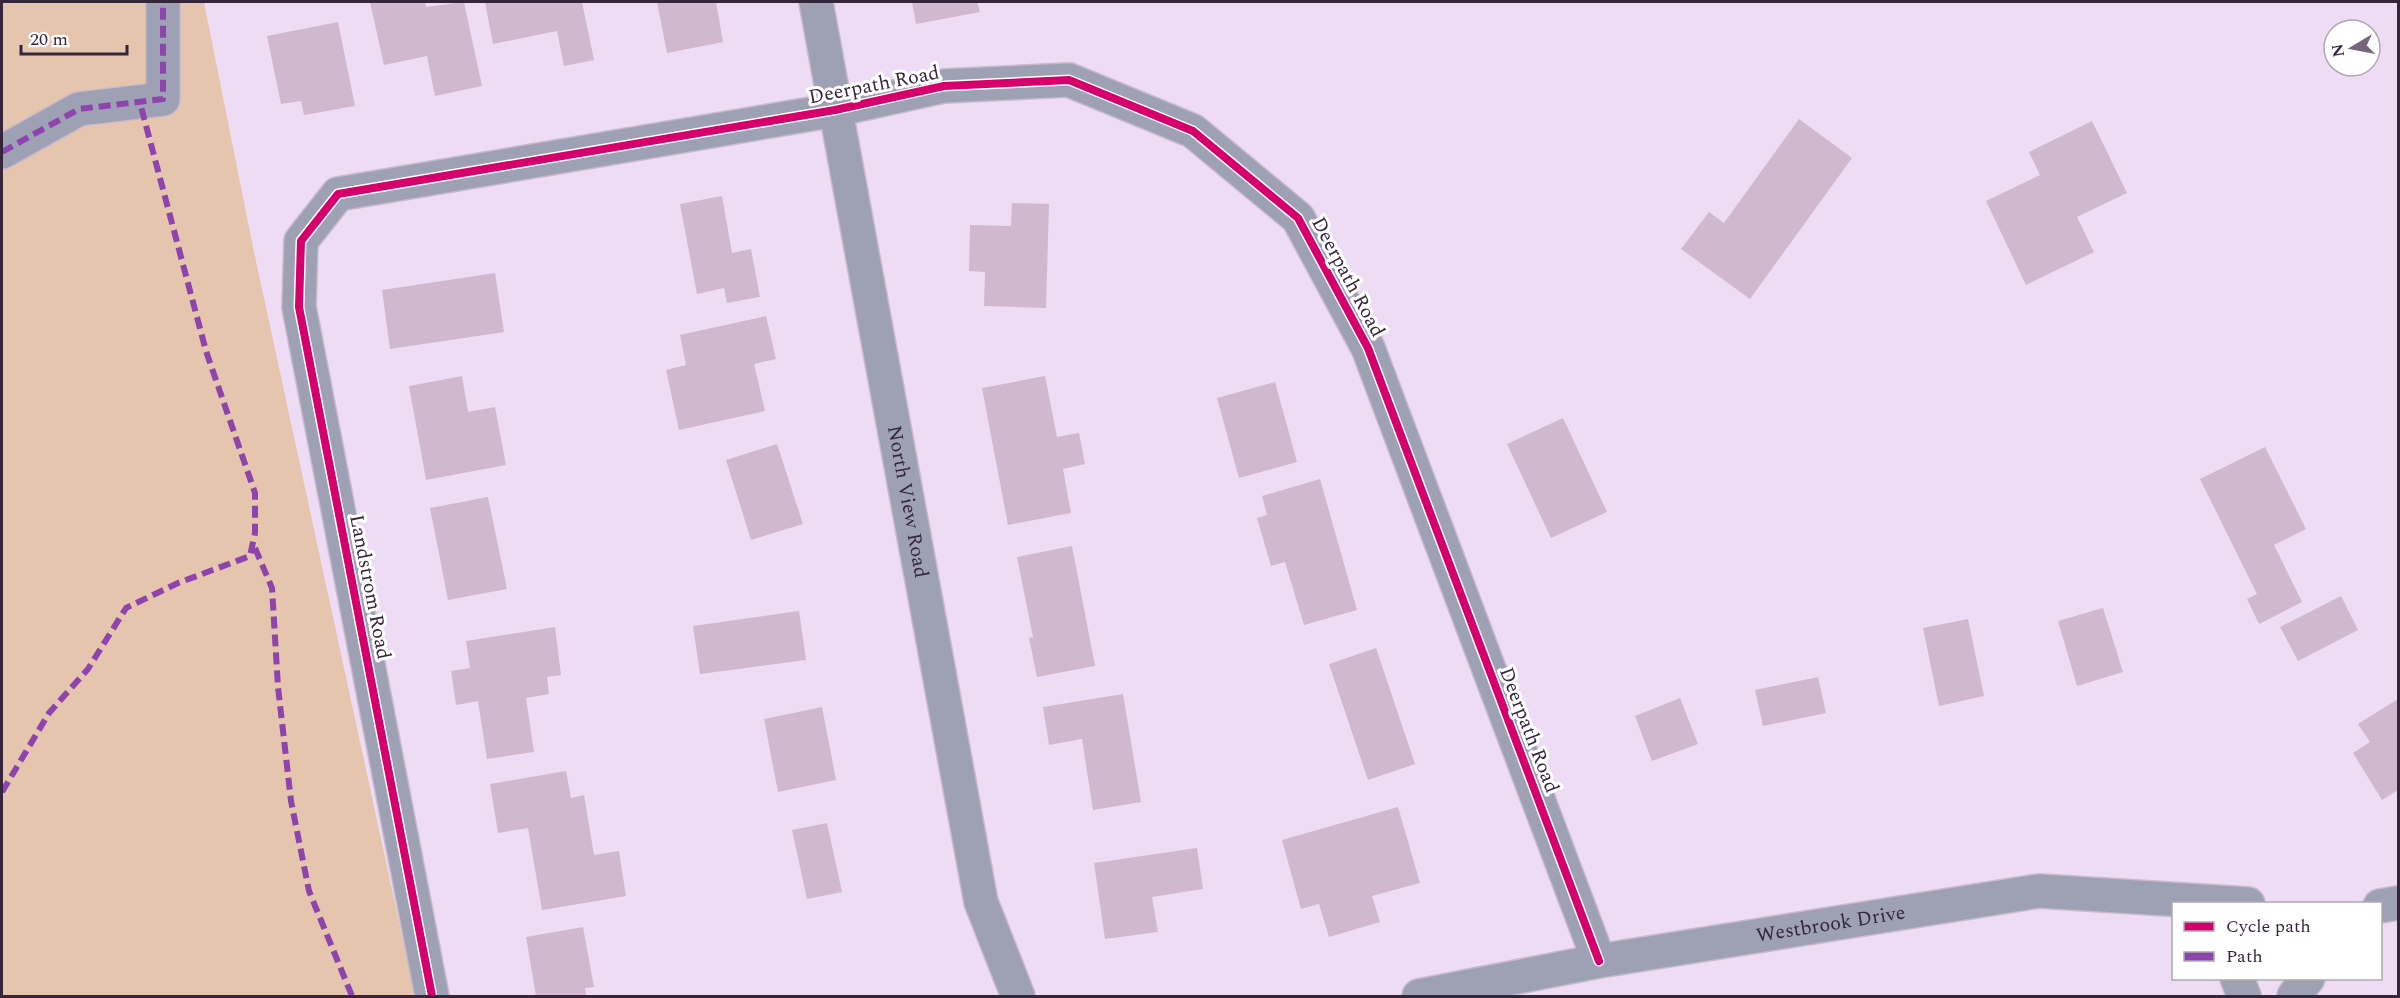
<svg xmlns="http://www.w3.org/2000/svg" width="2400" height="998" font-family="Spectral,serif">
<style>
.green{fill:#e5c5ae}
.building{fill:#d0b9cf}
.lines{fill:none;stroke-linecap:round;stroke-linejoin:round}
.street-casing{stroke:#c8b9cd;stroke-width:36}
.street{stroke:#9ea1b3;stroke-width:33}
.quiet{stroke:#8e44ad;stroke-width:6;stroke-dasharray:12 6;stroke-linecap:butt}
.cycleway-casing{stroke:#fff;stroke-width:11}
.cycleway{stroke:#d6006c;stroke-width:8}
.labels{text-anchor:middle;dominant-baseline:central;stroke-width:6;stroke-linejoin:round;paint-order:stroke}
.street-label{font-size:20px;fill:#36263c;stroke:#fff}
</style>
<rect width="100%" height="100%" fill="#eddcf4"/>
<path class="green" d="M 2,2 L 204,2 L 254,252 L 415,996 L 2,996 Z"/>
<path class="building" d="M 370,2 L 425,2 L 426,7 L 464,2 L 482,86 L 435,96 L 427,56 L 384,65 Z
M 485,2 L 582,2 L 594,60 L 564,66 L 557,31 L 493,44 Z
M 657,2 L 716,2 L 723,42 L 667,53 Z
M 912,2 L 977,2 L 980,12 L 916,24 Z
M 338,22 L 355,106 L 304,115 L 301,101 L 281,104 L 267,36 Z
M 1799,119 L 1852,158 L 1750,299 L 1681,249 L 1709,212 L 1724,223 Z
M 2092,121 L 2127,193 L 2077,217 L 2094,252 L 2026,285 L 1986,201 L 2040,175 L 2029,152 Z
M 722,196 L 732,253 L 751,249 L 760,297 L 727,303 L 724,288 L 697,294 L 680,204 Z
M 1012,203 L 1049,204 L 1046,308 L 984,306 L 985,272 L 969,271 L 970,225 L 1011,226 Z
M 495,273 L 504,332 L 390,349 L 382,290 Z
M 766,316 L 776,359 L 754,364 L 765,411 L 679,430 L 666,370 L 686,365 L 680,335 Z
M 462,376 L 468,412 L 495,407 L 506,465 L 426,480 L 409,386 Z
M 1045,376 L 1057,437 L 1079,433 L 1085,464 L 1063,469 L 1071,513 L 1008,525 L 982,388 Z
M 1275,382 L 1297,462 L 1239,478 L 1217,398 Z
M 1563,418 L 1607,512 L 1551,538 L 1507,444 Z
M 777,444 L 803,524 L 751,540 L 726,460 Z
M 2265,447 L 2306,529 L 2274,545 L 2302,602 L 2259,624 L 2247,599 L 2257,594 L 2200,479 Z
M 1320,479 L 1357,610 L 1304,625 L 1285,562 L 1271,566 L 1257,518 L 1267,515 L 1262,496 Z
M 488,497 L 507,589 L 448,600 L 430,508 Z
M 1072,546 L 1095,666 L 1037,677 L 1029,638 L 1033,637 L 1017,557 Z
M 2341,596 L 2358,630 L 2298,661 L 2280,627 Z
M 2103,608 L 2123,672 L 2077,686 L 2058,621 Z
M 799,611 L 806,660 L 700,674 L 693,626 Z
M 1968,619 L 1984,696 L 1939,706 L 1923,628 Z
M 555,627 L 561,675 L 547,677 L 549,694 L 526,698 L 534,752 L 487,759 L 478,701 L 456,705 L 451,671 L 470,668 L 466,641 Z
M 1376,648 L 1415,764 L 1368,780 L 1329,664 Z
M 1818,677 L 1826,713 L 1763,726 L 1755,690 Z
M 1123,694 L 1141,802 L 1093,810 L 1082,739 L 1049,745 L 1043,707 Z
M 1680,698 L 1698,744 L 1652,761 L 1635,716 Z
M 2398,699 L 2398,790 L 2382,800 L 2353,753 L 2370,742 L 2358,724 Z
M 822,707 L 836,780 L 778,792 L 764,719 Z
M 566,771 L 571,798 L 584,795 L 594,855 L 619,851 L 626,896 L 542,910 L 528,828 L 498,833 L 490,784 Z
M 1398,807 L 1420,883 L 1372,896 L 1380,922 L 1329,937 L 1319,904 L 1301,909 L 1282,840 Z
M 827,823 L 842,892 L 807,899 L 792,830 Z
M 1197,848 L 1203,889 L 1152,897 L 1158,932 L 1105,939 L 1094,863 Z
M 583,927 L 594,987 L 585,988 L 586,996 L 536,996 L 526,937 Z"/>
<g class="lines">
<g class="street-casing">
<g id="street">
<path id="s1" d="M 816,2 L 981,902 L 1018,996"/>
<path d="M 2,152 L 79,109 L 163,99 L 163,2"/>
<path d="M 2380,906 L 2398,903"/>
<path d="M 2237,978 L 2244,996"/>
<path d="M 432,996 L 299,307 L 301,241 L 338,194 L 835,110 L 944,86 L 1069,80 L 1193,131 L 1298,218 L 1368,348 L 1599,961"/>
<path id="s2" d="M 1419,996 L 1599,961 L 2039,891 L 2248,904"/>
<path d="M 2294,996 L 2308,978"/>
</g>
</g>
<use href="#street" class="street"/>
<path class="quiet" d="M 2,152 L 79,109 L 163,99 L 163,2
M 255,548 L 272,588 L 278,687 L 291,801 L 309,891 L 352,996
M 2,792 L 49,713 L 88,669 L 126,608 L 178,583 L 250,556 L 255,533 L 255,493 L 206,351 L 140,103"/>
<g class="cycleway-casing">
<path id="cycleway" d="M 432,996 L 299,307 L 301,241 L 338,194 L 835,110 L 944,86 L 1069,80 L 1193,131 L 1298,218 L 1368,348 L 1599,961"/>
</g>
<use href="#cycleway" class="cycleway"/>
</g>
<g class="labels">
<g class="street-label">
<text transform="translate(874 85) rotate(-11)">Deerpath Road</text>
<text transform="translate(1348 277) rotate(62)">Deerpath Road</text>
<text stroke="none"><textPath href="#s1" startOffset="508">North View Road</textPath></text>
<text transform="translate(370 587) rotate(79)">Landstrom Road</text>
<text transform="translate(1529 730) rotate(69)">Deerpath Road</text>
<text stroke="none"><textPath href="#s2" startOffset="418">Westbrook Drive</textPath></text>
</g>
</g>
<rect width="2400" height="998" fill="none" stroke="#36263c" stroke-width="6"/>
<rect x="2172" y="902" width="210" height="78" fill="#ffffff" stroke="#afa8b1" stroke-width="1.5"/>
<rect x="2184" y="922" width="30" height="9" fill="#d6006c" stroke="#afa8b1" stroke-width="1.5"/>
<text x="2226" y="932" font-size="18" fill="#36263c">Cycle path</text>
<rect x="2184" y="952" width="30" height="9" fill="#8e44ad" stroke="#afa8b1" stroke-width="1.5"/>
<text x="2226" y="962" font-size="18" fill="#36263c">Path</text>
<g transform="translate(2352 48) rotate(260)"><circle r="28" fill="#ffffff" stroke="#afa8b1" stroke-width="1.5"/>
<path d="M0-4.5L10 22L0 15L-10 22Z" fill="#76667c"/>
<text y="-9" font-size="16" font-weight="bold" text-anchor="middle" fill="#36263c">N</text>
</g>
<path d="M21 45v9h106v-9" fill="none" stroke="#36263c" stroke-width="3"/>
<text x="30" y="45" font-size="18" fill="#36263c" stroke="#ffffff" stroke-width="4.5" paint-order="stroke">20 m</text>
</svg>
